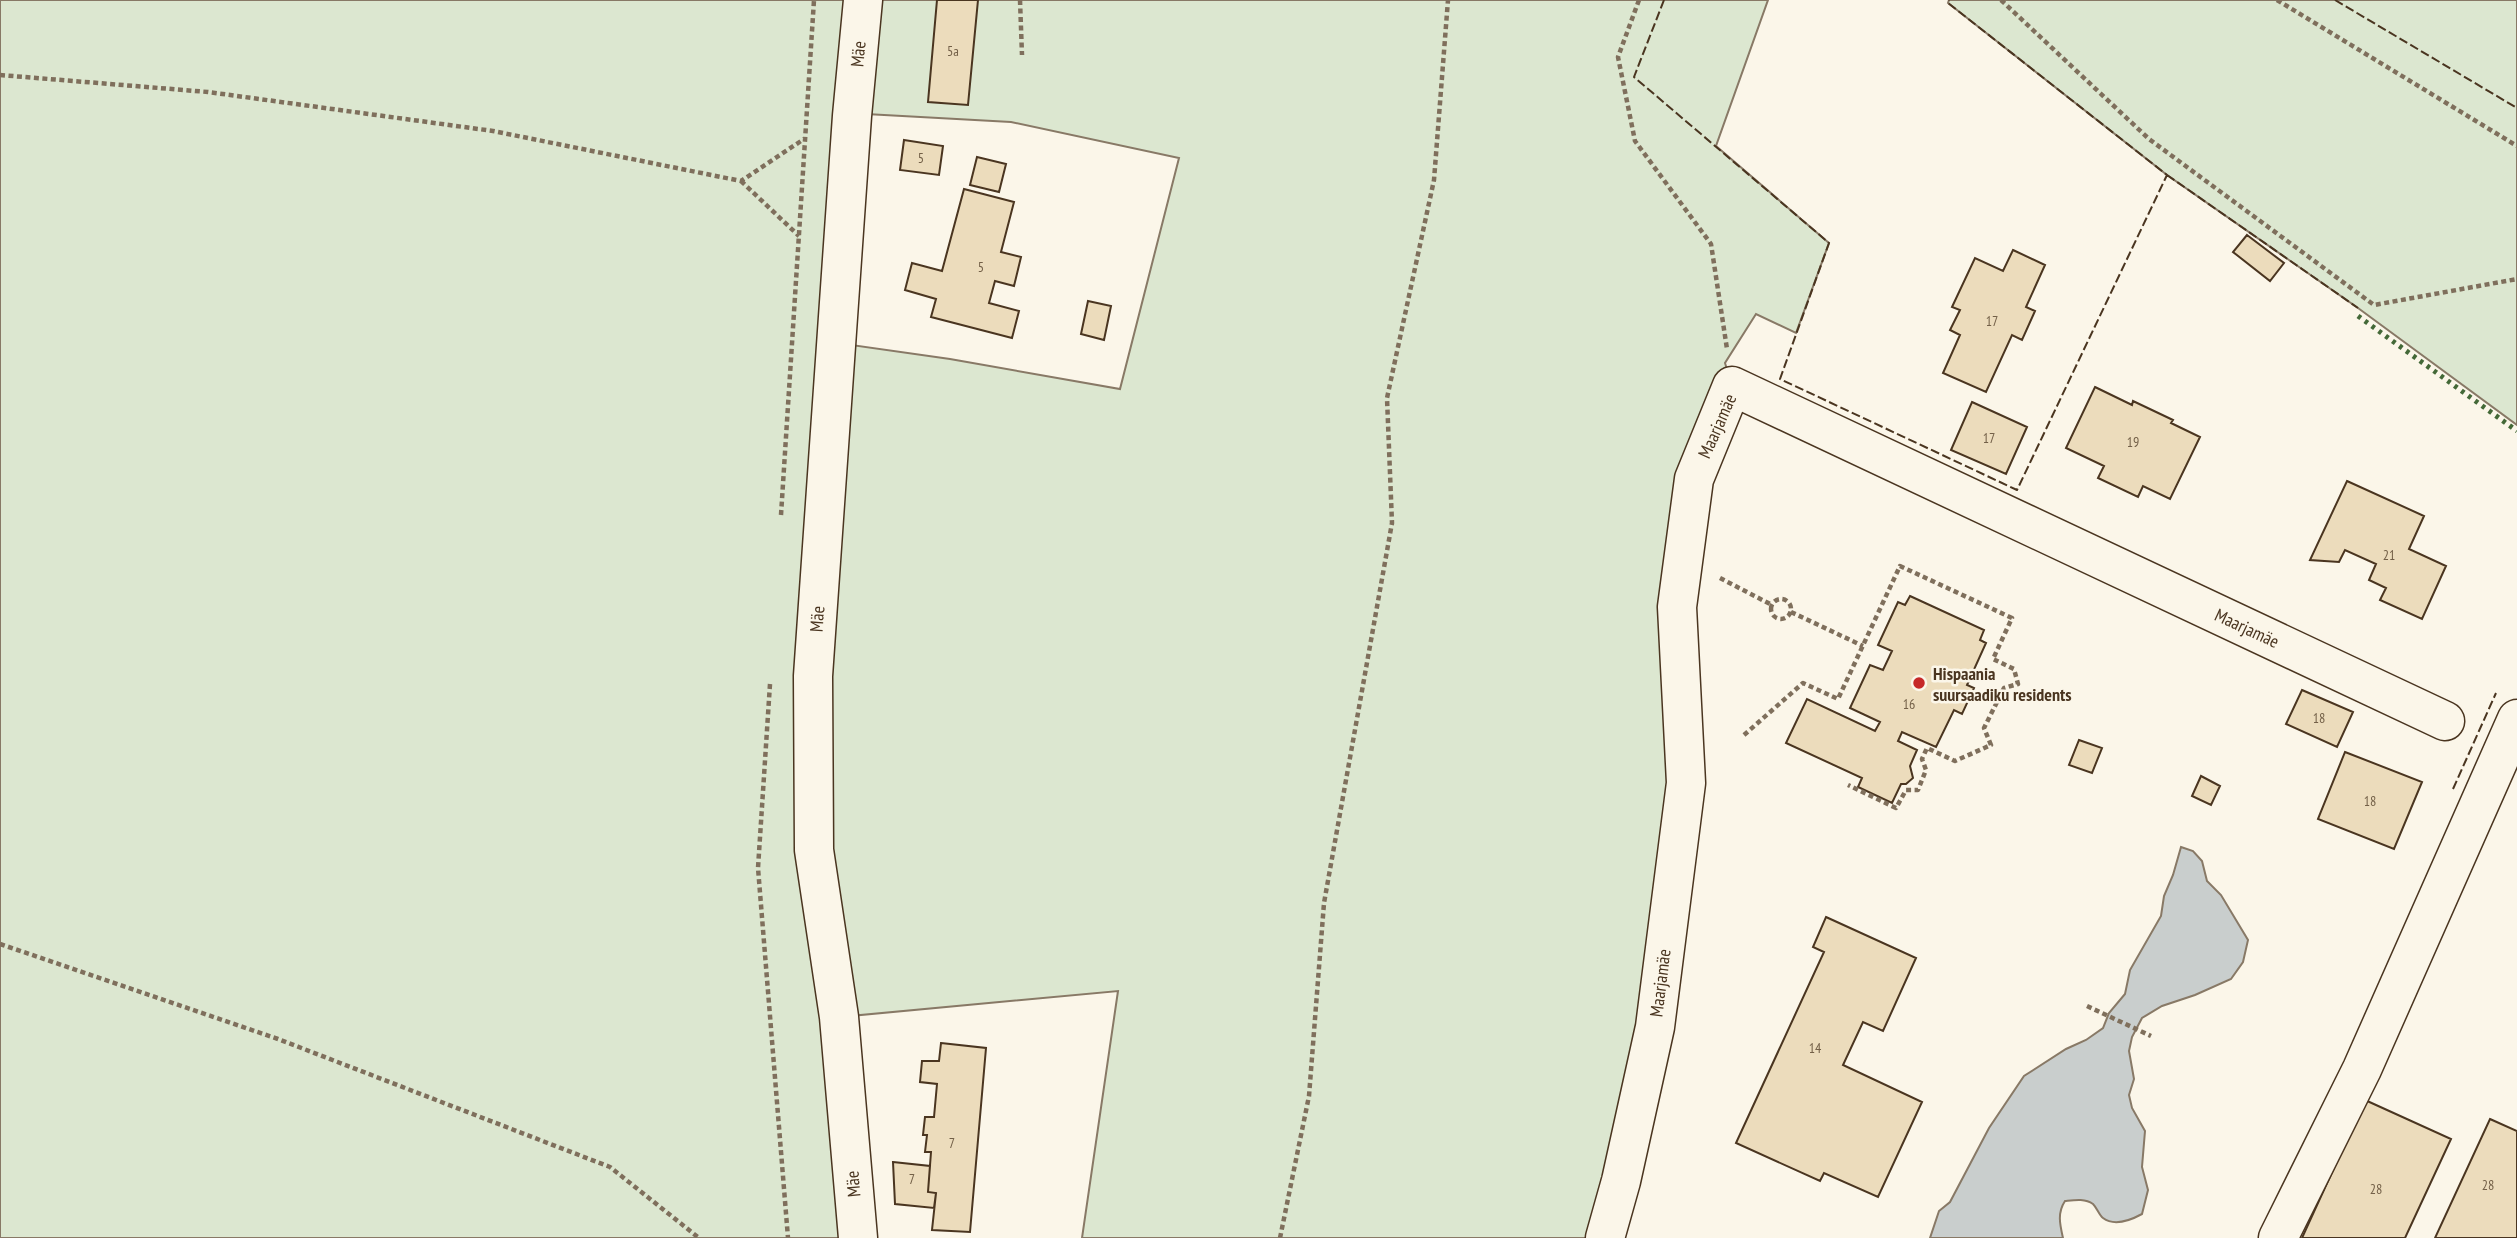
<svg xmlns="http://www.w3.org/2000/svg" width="2517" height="1238" font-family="'PT Sans Narrow',sans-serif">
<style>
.green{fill:#dce7d0;stroke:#887966;stroke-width:2;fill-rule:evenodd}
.water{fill:#c9cecd;stroke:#887966;stroke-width:2}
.building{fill:#ecdcbc;stroke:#4a3520;stroke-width:2}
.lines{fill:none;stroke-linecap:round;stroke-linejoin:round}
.minor-casing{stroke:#4a3520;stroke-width:41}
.path{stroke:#7f6f5c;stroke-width:4.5;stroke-dasharray:5 3.5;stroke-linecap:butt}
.minor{stroke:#fbf6e9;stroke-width:38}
.hedge{stroke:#436837;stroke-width:5;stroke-dasharray:3.5 5;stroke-linecap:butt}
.fence{stroke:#4a3520;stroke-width:2;stroke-dasharray:9 3.5;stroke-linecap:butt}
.poi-dot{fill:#c62828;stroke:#fbf6e9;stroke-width:2.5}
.labels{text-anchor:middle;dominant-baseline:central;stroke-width:5;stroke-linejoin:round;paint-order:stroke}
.number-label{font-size:14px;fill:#725f47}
.street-label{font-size:18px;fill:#4a3520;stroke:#fbf6e9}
.poi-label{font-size:18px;font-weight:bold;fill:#4a3520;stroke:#fbf6e9;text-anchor:start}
</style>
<rect width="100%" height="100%" fill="#fbf6e9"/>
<path class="green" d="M 0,0 L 1768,0 L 1716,146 L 1829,243 L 1796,333 L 1756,314 L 1725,363 L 1732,386 L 1694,479 L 1686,783 L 1602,1238 L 1082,1238 L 1118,991 L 840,1017 L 858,1238 L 0,1238 ZM 866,114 L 1011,122 L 1179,158 L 1120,389 L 950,359 L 851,345 Z
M 1949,0 L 2517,0 L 2517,425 L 2358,308 L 2167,175 L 1948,3 Z"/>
<path class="water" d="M 2181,847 L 2193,851 L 2202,861 L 2207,881 L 2221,895 L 2248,940 L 2243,962 L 2231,979 L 2195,995 L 2162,1006 L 2142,1018 L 2132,1037 L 2129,1051 L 2134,1079 L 2129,1095 L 2132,1108 L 2145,1131 L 2142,1167 L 2148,1190 L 2142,1214 C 2131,1220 2115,1227 2103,1218 C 2099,1215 2097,1208 2093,1204 C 2085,1198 2074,1200 2065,1201 C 2057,1213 2060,1225 2063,1238 L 1930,1238 L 1939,1211 L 1950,1202 L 1989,1128 L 2024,1076 L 2066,1049 L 2086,1040 L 2103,1028 L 2109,1013 L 2125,994 L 2130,970 L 2161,916 L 2164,896 L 2173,875 Z"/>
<path class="building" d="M 937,0 L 978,0 L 968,105 L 928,102 Z
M 904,140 L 943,146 L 939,175 L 900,170 Z
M 977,157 L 1006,164 L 999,192 L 970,185 Z
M 964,189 L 1014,202 L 1001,252 L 1021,257 L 1014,286 L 995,281 L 989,303 L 1019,311 L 1012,338 L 931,317 L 936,299 L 905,290 L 912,263 L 942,271 Z
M 2247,235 L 2284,263 L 2270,281 L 2233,252 Z
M 2013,250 L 2045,265 L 2026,307 L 2035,311 L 2022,340 L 2012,335 L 1986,392 L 1943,373 L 1960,335 L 1950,330 L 1960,310 L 1952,307 L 1975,258 L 2003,271 Z
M 1088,301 L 1111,306 L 1104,340 L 1081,334 Z
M 2095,387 L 2132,405 L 2133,401 L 2173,420 L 2171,423 L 2200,437 L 2170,499 L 2143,486 L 2138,497 L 2098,478 L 2104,466 L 2066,448 Z
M 1972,402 L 2027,427 L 2006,474 L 1951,450 Z
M 2347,481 L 2424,516 L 2409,549 L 2446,566 L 2422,619 L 2380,600 L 2386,588 L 2369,580 L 2376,564 L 2345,550 L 2339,562 L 2310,560 Z
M 1910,596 L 1984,630 L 1980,640 L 1986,643 L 1967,685 L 1974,688 L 1962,714 L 1954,710 L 1936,747 L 1902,732 L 1898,741 L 1917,750 L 1910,766 L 1913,778 L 1906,784 L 1901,784 L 1892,803 L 1858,787 L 1862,778 L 1786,743 L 1807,699 L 1875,731 L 1880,722 L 1850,708 L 1870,665 L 1883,670 L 1892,651 L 1878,645 L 1898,602 L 1905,605 Z
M 2302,690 L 2353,712 L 2337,747 L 2286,724 Z
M 2079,740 L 2102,748 L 2092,773 L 2069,765 Z
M 2345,752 L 2422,782 L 2394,849 L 2318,819 Z
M 2201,776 L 2220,786 L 2211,805 L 2192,796 Z
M 1826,917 L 1916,958 L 1883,1031 L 1863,1022 L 1843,1065 L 1922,1102 L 1878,1197 L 1824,1173 L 1820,1181 L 1736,1143 L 1824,952 L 1813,947 Z
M 941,1043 L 986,1048 L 970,1232 L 932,1230 L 936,1193 L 928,1192 L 931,1152 L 925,1152 L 927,1135 L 923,1135 L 925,1117 L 934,1117 L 937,1084 L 920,1082 L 922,1061 L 939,1061 Z
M 2365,1100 L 2451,1139 L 2405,1238 L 2302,1238 Z
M 2490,1119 L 2517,1131 L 2517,1238 L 2435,1238 Z
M 893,1162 L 930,1166 L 928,1192 L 936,1193 L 934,1208 L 895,1204 Z"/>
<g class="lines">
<g class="minor-casing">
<path id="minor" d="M 858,1238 L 839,1017 L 814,850 L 813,676 L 852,116 L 863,0
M 1605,1238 L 1621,1181 L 1655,1027 L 1686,783 L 1677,607 L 1694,479 L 1732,386 L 2445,721
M 2278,1238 L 2362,1069 L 2517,719"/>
</g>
<path class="path" d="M 1020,0 L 1022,55
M 1639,0 L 1618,57 L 1635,141 L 1711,244 L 1727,349
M 2001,0 L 2149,139 L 2374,305 L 2517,279
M 2277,0 L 2517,146
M 0,75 L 208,92 L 493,131 L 741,181 L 804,139
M 741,181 L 799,236
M 781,515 L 814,0
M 1720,578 L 1772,605
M1771 609a10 10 0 1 1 20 0a10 10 0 1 1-20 0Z
M 1791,612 L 1863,646
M 770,684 L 758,868 L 788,1238
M 1744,735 L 1803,683 L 1838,699 L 1900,566 L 2012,618 L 1993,659 L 2014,669 L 2018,684 L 2004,688 L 1984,728 L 1991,745 L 1955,761 L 1927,748 L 1922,759 L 1926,770 L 1918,790 L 1906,790 L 1896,808 L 1848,785
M 0,944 L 278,1039 L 610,1167 L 699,1238
M 2087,1006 L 2151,1036
M 1280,1238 L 1309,1096 L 1324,903 L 1392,523 L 1387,398 L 1434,180 L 1448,0"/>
<use href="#minor" class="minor"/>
<path class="hedge" d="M 2358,316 L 2517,431"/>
<path class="fence" d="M 1664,0 L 1634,77 L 1829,243 L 1780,379 L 2017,490 L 2167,175 L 1948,3 L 1949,0
M 2335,0 L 2517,108
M 2167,175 L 2358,308
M 2453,789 L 2496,693"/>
</g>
<circle class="poi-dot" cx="1919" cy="683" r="7"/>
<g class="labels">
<g class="number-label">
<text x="953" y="51">5a</text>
<text x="921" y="158">5</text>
<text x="981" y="267">5</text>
<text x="1992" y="321">17</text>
<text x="1989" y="438">17</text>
<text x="2133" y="442">19</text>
<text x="2389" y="555">21</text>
<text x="1909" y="704">16</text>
<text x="2319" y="718">18</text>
<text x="2370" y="801">18</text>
<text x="1815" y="1048">14</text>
<text x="952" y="1143">7</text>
<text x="912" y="1179">7</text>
<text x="2488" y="1185">28</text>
<text x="2376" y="1189">28</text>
</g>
<g class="street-label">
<text transform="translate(858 54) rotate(-85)">Mäe</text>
<text transform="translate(1717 426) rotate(-66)">Maarjamäe</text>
<text transform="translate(817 619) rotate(-86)">Mäe</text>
<text transform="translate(2247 628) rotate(25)">Maarjamäe</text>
<text transform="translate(1660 983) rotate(-83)">Maarjamäe</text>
<text transform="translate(853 1184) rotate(-95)">Mäe</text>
</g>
<g class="poi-label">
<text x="1933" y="673">Hispaania<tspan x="1933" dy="21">suursaadiku residents</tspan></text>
</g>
</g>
</svg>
